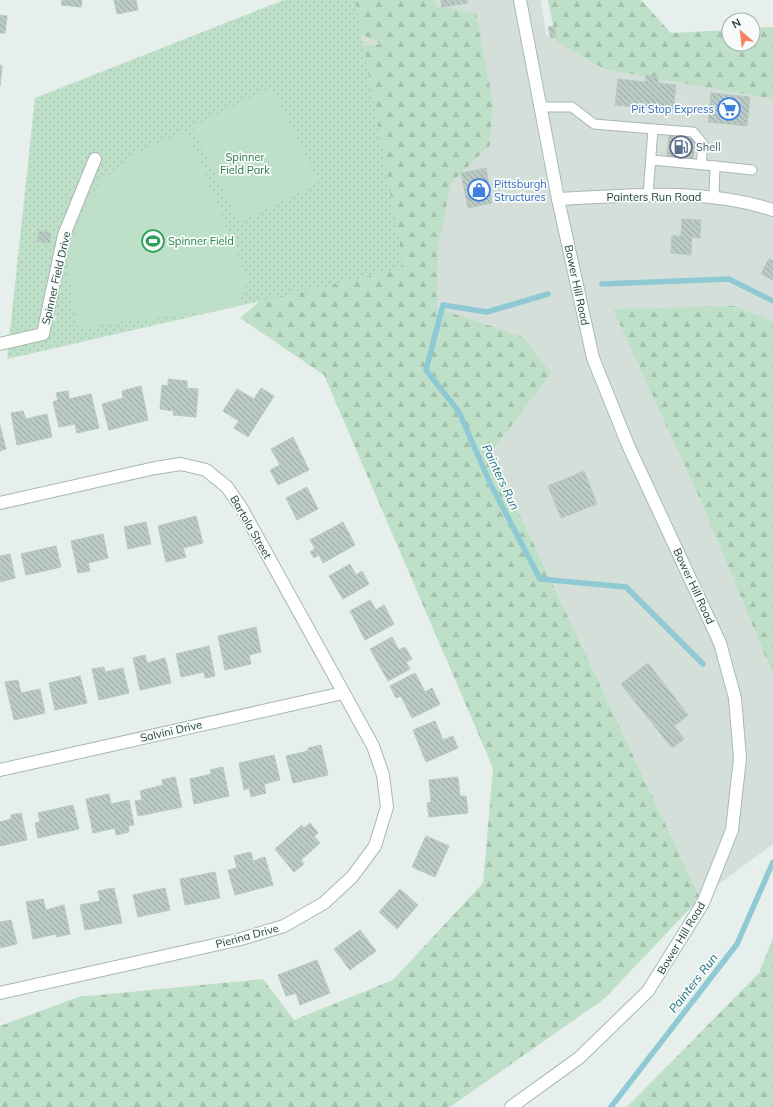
<svg xmlns="http://www.w3.org/2000/svg" width="773" height="1107" font-family="Mulish,sans-serif">
	<style>
		.built { fill: #d4dfda }
		.forest { fill: url(#forest-firs) }
		.park { fill: url(#park-dots) }
		.garden { fill: #bfe0c8 }
		.lines { fill: none; stroke-linecap: round; stroke-linejoin: round }
		.stream { stroke: #8ec9d4; stroke-width: 5.5 }
		.building { fill: url(#building-back-hatch); stroke: #b8c9c2 }
		.service-casing { stroke: #a8b8b2; stroke-width: 11 }
		.minor-casing { stroke: #a8b8b2; stroke-width: 14 }
		.tertiary-casing { stroke: #a8b8b2; stroke-width: 14 }
		.secondary-casing { stroke: #a4bbb3; stroke-width: 14 }
		.service { stroke: #fff; stroke-width: 9 }
		.minor { stroke: #fff; stroke-width: 12 }
		.tertiary { stroke: #fff; stroke-width: 12 }
		.secondary { stroke: #fff; stroke-width: 12 }
		.labels { text-anchor: middle; dominant-baseline: central; stroke-width: 3.5; stroke-linejoin: round; paint-order: stroke }
		.shop-label { font-size: 11px; fill: #366cbe; stroke: #f7fbf9; text-anchor: end }
		.service-label { font-size: 11px; fill: #4e5e75; stroke: #f7fbf9; text-anchor: start }
		.park-label { font-size: 11px; fill: #2d7a4b; stroke: #f7fbf9 }
		.street-label { font-size: 11px; fill: #24423a; stroke: #f7fbf9 }
		.leisure-label { font-size: 11px; fill: #27864d; stroke: #f7fbf9; text-anchor: start }
		.water-label { font-size: 12px; font-style: italic; fill: #1c6f80; stroke: #f7fbf9 }
	</style>
	<defs>
		<pattern id="forest-firs" width="22" height="20" patternUnits="userSpaceOnUse"><rect width="22" height="20" fill="#bfe0c8"/><path d="M5 1l3.5 6h-7zM16 11l3.5 6h-7z" fill="#a4c1ad"/></pattern>
		<pattern id="park-dots" width="8" height="8" patternUnits="userSpaceOnUse"><rect width="8" height="8" fill="#bfe0c8"/><path d="M2 2h.1M6 6h.1" fill="none" stroke="#a4c1ad" stroke-width="1.8" stroke-linecap="round"/></pattern>
		<pattern id="building-back-hatch" width="6" height="6" patternUnits="userSpaceOnUse"><rect width="6" height="6" fill="#bbcac4"/><path d="M-1 5l2 2M0 0l6 6M5-1l2 2" fill="none" stroke="#98a6a0"/></pattern>
	</defs>
	<rect width="100%" height="100%" fill="#e6efeb"/>
	<polygon class="built" points="355,0 541,0 546,35 773,90 773,321 735,306 700,499 773,675 773,844 700,898 404,268"/>
	<g class="forest">
		<polygon points="312,0 435,0 436,6 476,13 493,103 490,145 451,183 438,247 437,308 523,337 551,373 491,453 700,898 604,999 450,1107 0,1107 0,1026 78,997 263,979 294,1020 393,980 483,883 493,768 324,375 240,318 277,286 302,52 380,44 312,7"/>
		<polygon points="548,0 641,0 671,33 729,30 729,44 753,44 753,28 773,27 773,99 604,69 556,41"/>
		<polygon points="735,306 773,321 773,675 700,499 613,309"/>
		<polygon points="773,938 773,1107 627,1107 759,973"/>
	</g>
	<polygon class="park" points="284,0 355,0 404,268 7,359 35,98"/>
	<g class="garden">
		<polygon points="272,88 318,183 239,222 193,127"/>
		<polygon points="188,131 248,280 237,307 78,328 66,265 79,218 102,180 134,155"/>
	</g>
	<g class="lines">
		<g class="stream">
			<polyline points="602,284 729,279 773,301"/>
			<polyline points="548,294 487,312 443,305 426,370 459,412 490,483 540,579 626,587 703,664"/>
			<polyline points="611,1107 737,944 773,862"/>
		</g>
	</g>
	<g class="building">
		<polygon points="62,0 82,0 81,7 61,5"/>
		<polygon points="114,0 136,0 138,10 117,14"/>
		<polygon points="441,0 467,0 468,3 442,7"/>
		<polygon points="0,15 7,16 5,33 0,33"/>
		<polygon points="554,26 556,37 551,38 548,27"/>
		<polygon points="0,65 2,66 0,86"/>
		<polygon points="646,75 658,77 658,83 676,85 673,111 615,105 618,79 645,82"/>
		<polygon points="711,93 750,97 747,126 708,122"/>
		<polygon points="669,135 696,139 693,159 667,156"/>
		<polygon points="486,168 492,203 468,208 461,173"/>
		<polygon points="682,219 701,220 700,238 692,237 691,255 671,253 672,236 681,236"/>
		<polygon points="39,231 51,233 50,243 37,242"/>
		<polygon points="769,259 773,261 773,280 761,274"/>
		<polygon points="168,379 187,381 187,388 198,389 196,417 173,415 174,411 160,409 162,385 168,386"/>
		<polygon points="141,386 148,420 109,430 102,404 123,398 122,391"/>
		<polygon points="261,388 274,396 248,437 234,428 239,421 223,411 237,389 254,399"/>
		<polygon points="68,391 69,399 91,394 99,428 77,433 75,424 59,427 53,402 58,400 56,393"/>
		<polygon points="23,411 26,419 47,414 52,437 17,445 11,413"/>
		<polygon points="0,425 6,449 0,451"/>
		<polygon points="293,437 309,470 278,485 270,470 280,465 271,449"/>
		<polygon points="584,471 597,504 561,518 548,486"/>
		<polygon points="307,487 318,509 297,520 286,498"/>
		<polygon points="196,516 203,543 183,548 186,557 166,562 158,526"/>
		<polygon points="146,522 151,544 128,549 124,527"/>
		<polygon points="343,522 355,545 323,563 319,555 314,558 310,552 315,549 310,540"/>
		<polygon points="103,534 108,558 88,563 90,571 78,573 71,541"/>
		<polygon points="56,546 61,567 26,575 21,554"/>
		<polygon points="10,554 15,578 0,582 0,556"/>
		<polygon points="350,564 356,575 362,571 369,584 343,599 329,576"/>
		<polygon points="370,600 376,610 384,605 394,624 365,640 350,611"/>
		<polygon points="256,627 261,652 249,655 251,664 225,670 218,636"/>
		<polygon points="392,637 399,650 405,647 412,659 406,662 410,669 388,681 370,649"/>
		<polygon points="209,646 215,676 205,678 204,672 181,677 176,654"/>
		<polygon points="145,655 147,663 165,658 171,683 140,690 133,658"/>
		<polygon points="648,663 688,715 674,726 684,739 672,748 621,684"/>
		<polygon points="104,667 105,672 123,668 129,693 99,700 92,669"/>
		<polygon points="415,673 425,692 432,688 440,704 412,718 401,696 396,698 390,686"/>
		<polygon points="80,676 87,703 55,710 49,683"/>
		<polygon points="18,680 21,693 40,689 45,713 14,720 5,682"/>
		<polygon points="435,721 443,740 453,736 458,748 426,762 413,730"/>
		<polygon points="321,745 328,775 293,783 286,756 308,751 308,748"/>
		<polygon points="274,755 280,780 264,784 266,793 251,797 249,788 244,790 239,763"/>
		<polygon points="223,767 229,796 194,804 190,779 211,774 210,770"/>
		<polygon points="175,777 182,807 138,816 135,801 142,800 140,791 163,785 162,780"/>
		<polygon points="458,777 460,796 466,796 468,813 429,817 427,803 431,802 429,780"/>
		<polygon points="109,794 111,804 129,800 134,825 128,826 129,832 116,835 115,828 93,833 86,799"/>
		<polygon points="73,805 79,829 38,838 35,823 40,822 38,813"/>
		<polygon points="21,813 27,840 0,846 0,822 11,819 11,815"/>
		<polygon points="310,823 318,833 314,836 320,843 301,860 304,864 294,872 275,849 302,825 304,828"/>
		<polygon points="426,836 449,846 435,877 412,867"/>
		<polygon points="251,852 253,861 265,857 273,885 235,895 228,870 237,868 234,856"/>
		<polygon points="215,872 220,898 185,905 180,879"/>
		<polygon points="114,888 122,923 85,930 80,905 100,901 98,891"/>
		<polygon points="165,888 170,910 138,917 133,895"/>
		<polygon points="400,889 418,905 397,929 379,912"/>
		<polygon points="43,899 46,910 64,905 70,934 56,937 56,934 33,939 26,902"/>
		<polygon points="11,920 17,944 0,948 0,922"/>
		<polygon points="360,930 376,951 350,970 334,949"/>
		<polygon points="317,960 330,993 300,1005 296,993 286,996 278,975"/>
	</g>
	<g class="lines">
		<g class="service-casing">
			<g id="service">
				<polyline points="540,107 572,107 594,124 653,129 648,195"/>
				<polyline points="653,129 693,132 703,144 701,165"/>
				<polyline points="652,160 715,166 714,197"/>
				<polyline points="715,166 752,170"/>
			</g>
		</g>
		<g class="minor-casing">
			<g id="minor">
				<polyline points="0,344 43,334 64,235 95,159"/>
				<polyline points="0,503 155,468 181,464 206,470 227,487 242,509 373,746 383,775 387,807 375,846 352,877 324,903 284,926 241,939 0,993"/>
				<polyline points="0,770 343,693"/>
			</g>
		</g>
		<g class="tertiary-casing">
			<path id="tertiary" d="M 558,199 C 630,196 703,187 773,210"/>
		</g>
		<g class="secondary-casing">
			<polyline id="secondary" points="511,1107 579,1058 648,991 703,903 732,830 740,758 735,698 720,643 628,445 593,358 558,199 520,0"/>
		</g>
		<use href="#service" class="service"/>
		<use href="#minor" class="minor"/>
		<use href="#tertiary" class="tertiary"/>
		<use href="#secondary" class="secondary"/>
	</g>
	<defs>
		<g id="supermarket-ring" transform="scale(1.15)"><circle r="9.5" fill="#f7fbf9" stroke="#3f7fe0" stroke-width="1.5"/><path d="M-6-5.5h2.5l.6 2H6L4.5 2H-2.5L-4.4-4H-6ZM-1.5 3.2a1.3 1.3 0 1 0 .1 0ZM3 3.2a1.3 1.3 0 1 0 .1 0Z" fill="#3f7fe0"/></g>
		<g id="fuel-ring" transform="scale(1.15)"><circle r="9.5" fill="#f7fbf9" stroke="#5c6f8a" stroke-width="1.5"/><path d="M-5.5-6h7V0h2V4h1.3V-2.5L3-4.5l.8-.8L6-3V5H2.5V1h-1V6h-7ZM-4.2-4.7v3.2H.2V-4.7Z" fill="#5c6f8a"/></g>
		<g id="shop-ring" transform="scale(1.15)"><circle r="9.5" fill="#f7fbf9" stroke="#3f7fe0" stroke-width="1.5"/><path d="M-5-2.5h2.3a2.7 3.5 0 0 1 5.4 0H5L5.5 6h-11ZM-1.5-2.5h3a1.5 2.3 0 0 0-3 0Z" fill="#3f7fe0"/></g>
		<g id="stadium-ring" transform="scale(1.15)"><circle r="9.5" fill="#f7fbf9" stroke="#2e9e5b" stroke-width="1.5"/><path d="M0-5a6.5 5 0 1 0 0 10a6.5 5 0 1 0 0-10ZM-3.5-1.8h7v3.6h-7Z" fill="#2e9e5b"/></g>
	</defs>
	<g fill-rule="evenodd">
		<use href="#supermarket-ring" x="729" y="109"/>
		<use href="#fuel-ring" x="681" y="147"/>
		<use href="#shop-ring" x="479" y="190"/>
		<use href="#stadium-ring" x="153" y="241"/>
	</g>
	<g class="labels">
		<g class="shop-label">
			<text x="714" y="109">Pit Stop Express</text>
			<text x="494" y="184" text-anchor="start">Pittsburgh<tspan x="494" dy="13">Structures</tspan></text>
		</g>
		<g class="service-label">
			<text x="696" y="147">Shell</text>
		</g>
		<g class="park-label">
			<text x="245" y="157">Spinner<tspan x="245" dy="13">Field Park</tspan></text>
		</g>
		<g class="street-label">
			<text x="654" y="197">Painters Run Road</text>
			<text transform="translate(56 278) rotate(-77)">Spinner Field Drive</text>
			<text transform="translate(577 285) rotate(78)">Bower Hill Road</text>
			<text transform="translate(251 527) rotate(60)">Bartola Street</text>
			<text transform="translate(694 586) rotate(65)">Bower Hill Road</text>
			<text transform="translate(171 731) rotate(-13)">Salvini Drive</text>
			<text transform="translate(247 936) rotate(-15)">Pierina Drive</text>
			<text transform="translate(681 938) rotate(-59)">Bower Hill Road</text>
		</g>
		<g class="leisure-label">
			<text x="168" y="241">Spinner Field</text>
		</g>
		<g class="water-label">
			<text transform="translate(501 477) rotate(65)">Painters Run</text>
			<text transform="translate(693 983) rotate(-52)">Painters Run</text>
		</g>
	</g>
	<g transform="translate(741 32) rotate(332)"><circle r="19" fill="#f7fbf9" stroke="#a3b1ad"/>
	<path d="M0-3L7 15L0 10L-7 15Z" fill="#f4845f"/>
	<text y="-6" font-size="11" font-weight="bold" text-anchor="middle" fill="#24423a">N</text>
	</g>
</svg>
